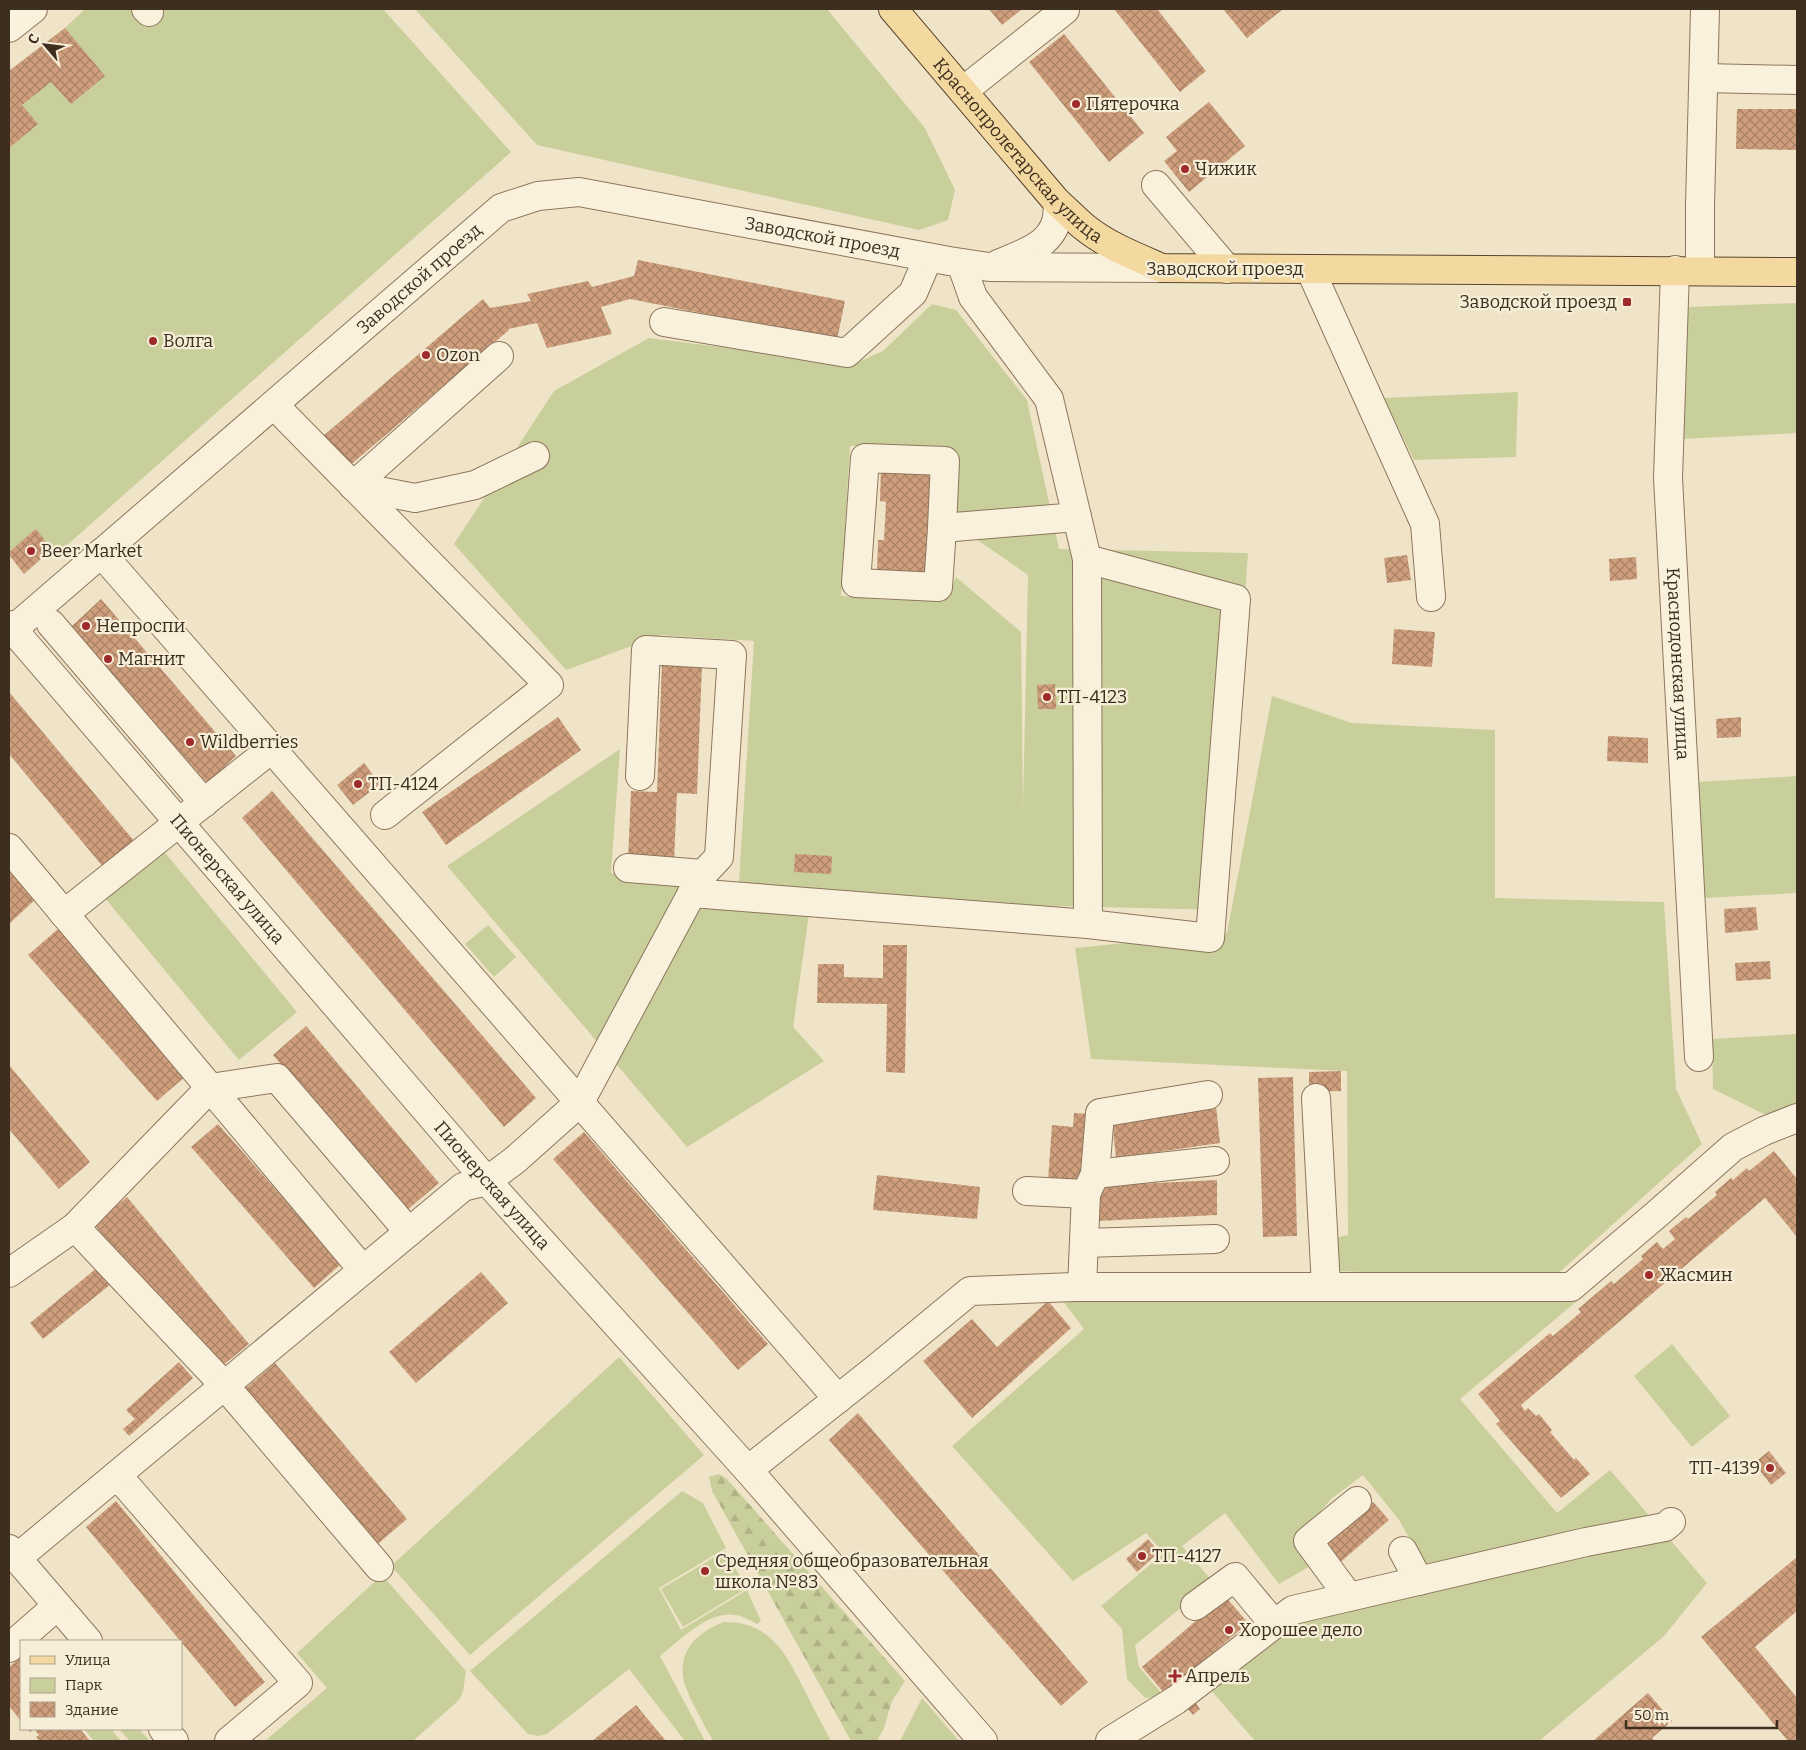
<svg xmlns="http://www.w3.org/2000/svg" width="1806" height="1750" font-family="Bitter,serif">
	<style>
		.green { fill: #c9cf9b; fill-rule: evenodd }
		.forest { fill: url(#forest-firs) }
		.building { fill: url(#building-cross-hatch) }
		.lines { fill: none; stroke-linecap: round; stroke-linejoin: round }
		.minor-casing { stroke: #8d765c; stroke-width: 30 }
		.major-casing { stroke: #5b4430; stroke-width: 30 }
		.minor { stroke: #faf1dc; stroke-width: 28 }
		.major { stroke: #f3d9a0; stroke-width: 28 }
		.poi-dot { fill: #9e2a2b; stroke: #f7eed8; stroke-width: 2 }
		.labels { text-anchor: middle; dominant-baseline: central; stroke-width: 4.5; stroke-linejoin: round; paint-order: stroke }
		.poi-label { font-size: 18px; fill: #3d2e20; stroke: #f7eed8; text-anchor: start }
		.street-label { font-size: 18px; fill: #3d2e20; stroke: #f7eed8 }
	</style>
	<defs>
		<pattern id="forest-firs" width="22" height="20" patternUnits="userSpaceOnUse" patternTransform="scale(1.25)"><rect width="22" height="20" fill="#c9cf9b"/><path d="M5 1l3.5 6h-7zM16 11l3.5 6h-7z" fill="#aeb285"/></pattern>
		<pattern id="building-cross-hatch" width="8" height="8" patternUnits="userSpaceOnUse" patternTransform="scale(1.25)"><rect width="8" height="8" fill="#cf9f7d"/><path d="M0 0l8 8M0 8l8-8" fill="none" stroke="#a98266"/></pattern>
	</defs>
	<rect width="100%" height="100%" fill="#f0e4c8"/>
	<g class="green">
		<polygon points="85,9 383,9 511,152 57,554 36,530 9,552 9,71 65,28"/>
		<polygon points="415,9 827,9 925,128 955,190 948,220 919,230 537,145"/>
		<polygon points="1797,303 1797,433 1681,439 1688,307"/>
		<path d="M 932,304 L 956,310 L 1027,400 L 1059,549 L 1248,553 L 1224,910 L 811,900 L 793,1027 L 824,1061 L 687,1147 L 447,866 L 620,749 L 611,873 L 739,882 L 754,641 L 662,635 L 566,670 L 454,544 L 554,391 L 649,338 L 854,364 L 883,351 ZM 850,446 L 951,447 L 953,523 L 1028,575 L 1023,808 L 1021,632 L 956,577 L 946,599 L 888,600 L 841,596 Z"/>
		<polygon points="1518,392 1516,457 1414,460 1384,398"/>
		<polygon points="1272,696 1352,723 1495,730 1495,898 1664,902 1676,1089 1702,1144 1552,1279 1336,1271 1334,1238 1348,1235 1347,1071 1091,1059 1075,948 1227,933"/>
		<polygon points="1797,776 1797,893 1704,898 1698,782"/>
		<polygon points="162,849 297,1012 239,1060 104,897"/>
		<polygon points="488,925 516,957 494,977 465,944"/>
		<polygon points="1797,1034 1797,1109 1764,1114 1713,1089 1712,1039"/>
		<polygon points="1583,1296 1460,1399 1557,1513 1610,1470 1653,1520 1424,1564 1399,1520 1363,1475 1331,1499 1297,1540 1312,1565 1279,1584 1225,1513 1182,1546 1213,1582 1135,1645 1139,1667 1164,1696 1145,1698 1127,1679 1122,1629 1101,1606 1164,1553 1146,1533 1073,1581 952,1446 1084,1329 1060,1297"/>
		<polygon points="1672,1344 1730,1416 1692,1447 1634,1376"/>
		<polygon points="619,1357 704,1455 470,1655 391,1566"/>
		<path d="M 682,1491 L 703,1503 L 726,1548 L 659,1588 L 681,1630 L 747,1590 L 761,1621 L 757,1624 C 750,1620 743,1616 735,1615 C 709,1610 679,1641 660,1656 L 705,1741 L 685,1741 L 629,1669 L 547,1734 L 538,1736 L 528,1734 L 470,1671 Z"/>
		<polygon points="1667,1536 1707,1583 1664,1636 1539,1741 1255,1741 1209,1688 1305,1613"/>
		<polygon points="725,1551 747,1588 683,1627 661,1589"/>
		<polygon points="382,1575 466,1671 463,1692 459,1700 413,1741 265,1741 327,1688 297,1653"/>
		<path d="M 724,1622 C 769,1621 786,1653 804,1689 C 813,1707 822,1724 831,1741 L 713,1741 C 705,1726 685,1692 683,1677 C 679,1648 700,1631 724,1622 Z"/>
		<polygon points="922,1698 959,1741 900,1741"/>
		<polygon points="84,1729 111,1729 121,1741 94,1741"/>
		<polygon points="119,1729 139,1729 150,1741 130,1741"/>
	</g>
	<polygon class="forest" points="719,1474 726,1478 905,1681 892,1701 884,1728 877,1741 851,1741 712,1491 709,1477"/>
	<g class="building">
		<polygon points="989,9 1022,9 1002,25"/>
		<polygon points="1114,9 1157,9 1206,71 1180,92"/>
		<polygon points="1223,9 1283,9 1247,38"/>
		<polygon points="65,28 105,76 71,104 51,82 22,105 38,124 9,148 9,71"/>
		<polygon points="1064,34 1144,133 1109,162 1029,62"/>
		<polygon points="1209,102 1245,146 1189,192 1164,161 1177,151 1166,137"/>
		<polygon points="1737,109 1797,109 1797,150 1736,149"/>
		<polygon points="638,260 845,301 837,340 630,299 601,307 612,334 547,348 537,323 508,329 509,330 348,467 322,437 483,299 490,308 531,301 527,294 588,281 592,287 634,276"/>
		<polygon points="881,468 932,470 927,575 877,573 878,540 884,540 886,502 880,501"/>
		<polygon points="36,529 52,549 24,574 9,555 9,552"/>
		<polygon points="1407,555 1411,580 1387,583 1384,558"/>
		<polygon points="1636,557 1637,579 1610,581 1609,559"/>
		<polygon points="101,599 236,756 207,783 71,627"/>
		<polygon points="1394,629 1435,632 1432,667 1392,664"/>
		<polygon points="662,663 702,665 697,794 677,793 674,862 628,860 631,791 657,792"/>
		<polygon points="1055,684 1056,709 1038,709 1037,685"/>
		<polygon points="9,692 135,842 104,868 9,754"/>
		<polygon points="558,717 581,750 446,845 422,812"/>
		<polygon points="1741,717 1741,737 1717,738 1716,719"/>
		<polygon points="1608,736 1648,738 1648,763 1607,761"/>
		<polygon points="364,763 380,784 353,805 337,785"/>
		<polygon points="272,791 536,1098 504,1127 242,818"/>
		<polygon points="795,854 832,856 831,874 794,872"/>
		<polygon points="9,865 38,897 9,924"/>
		<polygon points="1756,907 1758,930 1725,933 1724,909"/>
		<polygon points="58,929 186,1076 157,1101 28,955"/>
		<polygon points="883,945 907,945 905,1073 886,1072 887,1004 817,1003 818,964 844,964 844,977 883,978"/>
		<polygon points="1770,961 1771,979 1736,981 1735,963"/>
		<polygon points="306,1026 439,1183 406,1211 273,1055"/>
		<polygon points="9,1065 90,1162 59,1189 9,1129"/>
		<polygon points="1341,1071 1341,1091 1309,1092 1309,1072"/>
		<polygon points="1293,1077 1297,1236 1263,1237 1258,1078"/>
		<polygon points="1216,1106 1220,1143 1116,1158 1112,1120"/>
		<polygon points="1074,1113 1092,1114 1087,1181 1048,1180 1052,1125 1073,1127"/>
		<polygon points="218,1124 341,1264 314,1288 191,1147"/>
		<polygon points="584,1132 768,1344 738,1370 553,1159"/>
		<polygon points="1774,1151 1797,1179 1797,1237 1765,1198 1521,1405 1525,1411 1528,1408 1536,1416 1539,1414 1552,1430 1550,1432 1574,1460 1576,1458 1590,1474 1561,1498 1496,1424 1500,1421 1478,1394 1550,1333 1553,1336 1581,1312 1578,1309 1611,1281 1614,1284 1643,1259 1641,1256 1657,1242 1663,1249 1675,1239 1669,1231 1686,1217 1688,1219 1717,1195 1715,1192 1731,1178 1733,1180 1747,1168 1749,1171"/>
		<polygon points="877,1175 980,1187 977,1219 873,1210"/>
		<polygon points="1217,1180 1217,1215 1099,1221 1097,1186"/>
		<polygon points="127,1197 249,1344 216,1371 94,1224"/>
		<polygon points="98,1267 111,1284 43,1339 30,1323"/>
		<polygon points="481,1272 508,1303 416,1383 389,1352"/>
		<polygon points="1048,1301 1071,1328 972,1418 923,1361 972,1319 997,1347"/>
		<polygon points="179,1362 193,1378 129,1436 123,1429 135,1419 126,1410"/>
		<polygon points="275,1363 407,1519 373,1548 241,1392"/>
		<polygon points="858,1413 1088,1682 1061,1706 829,1440"/>
		<polygon points="1769,1451 1786,1473 1771,1485 1754,1463"/>
		<polygon points="116,1501 265,1682 235,1707 86,1527"/>
		<polygon points="1373,1502 1389,1520 1336,1566 1320,1548"/>
		<polygon points="1148,1539 1159,1552 1137,1572 1126,1559"/>
		<polygon points="1797,1557 1797,1611 1755,1647 1797,1698 1797,1741 1788,1741 1701,1637"/>
		<polygon points="1225,1596 1248,1623 1165,1694 1142,1667"/>
		<polygon points="21,1657 21,1721 9,1706 9,1667"/>
		<polygon points="1648,1693 1672,1721 1652,1738 1655,1741 1593,1741"/>
		<polygon points="1196,1703 1200,1709 1193,1715 1188,1709"/>
		<polygon points="636,1705 666,1741 592,1741"/>
		<polygon points="28,1729 80,1729 90,1741 40,1741 36,1737 39,1735 34,1729 30,1732"/>
	</g>
	<g class="lines">
		<g class="minor-casing">
			<g id="minor">
				<polyline points="146,9 149,12"/>
				<polyline points="9,28 33,9"/>
				<polyline points="1704,78 1797,80"/>
				<polyline points="963,91 1065,10"/>
				<polyline points="1156,185 1227,269"/>
				<polyline points="961,263 973,297 1049,399 1087,559 1088,924"/>
				<path d="M 998,264 C 1028,252 1063,241 1057,202"/>
				<polyline points="1310,269 1425,524 1431,597"/>
				<path id="s1" d="M 1675,270 L 1668,478 L 1699,1057"/>
				<polyline points="1700,271 1700,206 1705,9"/>
				<polyline points="664,322 847,353 913,293 928,258"/>
				<polyline points="499,356 353,486 415,498 475,485 535,456"/>
				<polyline points="274,405 549,685 385,815"/>
				<polyline points="942,528 945,461 865,458 856,583 938,587 942,528 1077,517"/>
				<path d="M 101,553 C 345,837 593,1117 838,1399"/>
				<polyline points="51,624 204,803"/>
				<path id="s2" d="M 9,625 L 487,1181 L 748,1470 L 983,1741"/>
				<path id="s3" d="M 9,633 L 501,208 L 538,196 L 579,192 L 949,261 L 989,267 L 1162,268"/>
				<polyline points="9,848 363,1270"/>
				<polyline points="628,868 703,874"/>
				<polyline points="692,893 1088,924 1210,938 1236,599 1087,559"/>
				<polyline points="64,914 270,750"/>
				<polyline points="1316,1098 1326,1287"/>
				<polyline points="1095,1174 1215,1161"/>
				<polyline points="1027,1191 1086,1194"/>
				<polyline points="75,1227 225,1386 379,1567"/>
				<polyline points="1084,1243 1215,1239"/>
				<polyline points="9,1273 75,1227 210,1088 277,1078 409,1232"/>
				<polyline points="1082,1287 1086,1194 1095,1174 1100,1113 1208,1095"/>
				<polyline points="748,1470 878,1367 970,1291 1074,1287 1571,1287 1657,1214 1733,1147 1764,1131 1797,1118"/>
				<polyline points="117,1475 298,1683 229,1741"/>
				<polyline points="9,1549 88,1641"/>
				<polyline points="1403,1551 1419,1581"/>
				<polyline points="17,1558 463,1187 487,1181 515,1160 580,1102 692,893 703,874 719,857 732,655 646,650 640,776"/>
				<polyline points="1349,1597 1308,1541 1357,1501"/>
				<polyline points="1195,1606 1235,1577 1274,1624"/>
				<polyline points="9,1648 57,1606"/>
				<polyline points="163,1729 174,1741"/>
				<polyline points="1110,1741 1176,1700 1293,1610 1586,1542 1665,1527 1671,1522"/>
			</g>
		</g>
		<g class="major-casing">
			<g id="major">
				<path id="s4" d="M 893,9 L 1057,202 C 1066,210 1074,218 1083,226 C 1106,245 1134,256 1162,268 L 1797,272"/>
			</g>
		</g>
		<use href="#minor" class="minor"/>
		<use href="#major" class="major"/>
	</g>
	<g class="poi-dot">
		<circle cx="1076" cy="104" r="5"/>
		<circle cx="1185" cy="169" r="5"/>
		<rect x="1622" y="297" width="10" height="10" rx="2.5"/>
		<circle cx="153" cy="341" r="5"/>
		<circle cx="426" cy="355" r="5"/>
		<circle cx="31" cy="551" r="5"/>
		<circle cx="86" cy="626" r="5"/>
		<circle cx="108" cy="659" r="5"/>
		<circle cx="1047" cy="697" r="5"/>
		<circle cx="190" cy="742" r="5"/>
		<circle cx="358" cy="784" r="5"/>
		<circle cx="1649" cy="1275" r="5"/>
		<circle cx="1770" cy="1468" r="5"/>
		<circle cx="1142" cy="1556" r="5"/>
		<circle cx="705" cy="1571" r="5"/>
		<circle cx="1229" cy="1630" r="5"/>
		<path d="M1172.5 1668.5h5v5h5v5h-5v5h-5v-5h-5v-5h5z"/>
	</g>
	<g class="labels">
		<g class="poi-label">
			<text x="1086" y="104">Пятерочка</text>
			<text x="1195" y="169">Чижик</text>
			<text x="1617" y="302" text-anchor="end">Заводской проезд</text>
			<text x="163" y="341">Волга</text>
			<text x="436" y="355">Ozon</text>
			<text x="41" y="551">Beer Market</text>
			<text x="96" y="626">Непроспи</text>
			<text x="118" y="659">Магнит</text>
			<text x="1057" y="697">ТП-4123</text>
			<text x="200" y="742">Wildberries</text>
			<text x="368" y="784">ТП-4124</text>
			<text x="1659" y="1275">Жасмин</text>
			<text x="1760" y="1468" text-anchor="end">ТП-4139</text>
			<text x="1152" y="1556">ТП-4127</text>
			<text x="715" y="1561">Средняя общеобразовательная<tspan x="715" dy="21">школа №83</tspan></text>
			<text x="1239" y="1630">Хорошее дело</text>
			<text x="1185" y="1676">Апрель</text>
		</g>
		<g class="street-label">
			<text stroke="none"><textPath href="#s4" startOffset="189">Краснопролетарская улица</textPath></text>
			<text stroke="none"><textPath href="#s3" startOffset="978">Заводской проезд</textPath></text>
			<text x="1225" y="269">Заводской проезд</text>
			<text stroke="none"><textPath href="#s3" startOffset="542">Заводской проезд</textPath></text>
			<text stroke="none"><textPath href="#s1" startOffset="394">Краснодонская улица</textPath></text>
			<text stroke="none"><textPath href="#s2" startOffset="335">Пионерская улица</textPath></text>
			<text stroke="none"><textPath href="#s2" startOffset="740">Пионерская улица</textPath></text>
		</g>
	</g>
	<rect width="1806" height="1750" fill="none" stroke="#3d2e20" stroke-width="20"/>
	<rect x="20" y="1640" width="162" height="90" fill="#f7eed8" stroke="#ada18e"/>
	<rect x="30" y="1656" width="25" height="8" fill="#f3d9a0" stroke="#ada18e"/>
	<text x="65" y="1665" font-size="15" fill="#3d2e20">Улица</text>
	<rect x="30" y="1678" width="25" height="15" fill="#c9cf9b" stroke="#ada18e"/>
	<text x="65" y="1690" font-size="15" fill="#3d2e20">Парк</text>
	<rect x="30" y="1702" width="25" height="15" fill="url(#building-cross-hatch)" stroke="#ada18e"/>
	<text x="65" y="1715" font-size="15" fill="#3d2e20">Здание</text>
	<g transform="translate(45 45) rotate(298)" stroke="#f7eed8" stroke-width="4" paint-order="stroke">
	<path d="M0-4L9 19L0 12L-9 19Z" fill="#3d2e20"/>
	<text y="-8" font-size="14" font-weight="bold" text-anchor="middle" fill="#3d2e20">С</text>
	</g>
	<path d="M1626 1720v8h151v-8" fill="none" stroke="#3d2e20" stroke-width="2.5"/>
	<text x="1634" y="1720" font-size="15" fill="#3d2e20" stroke="#f7eed8" stroke-width="4" paint-order="stroke">50 m</text>
</svg>
